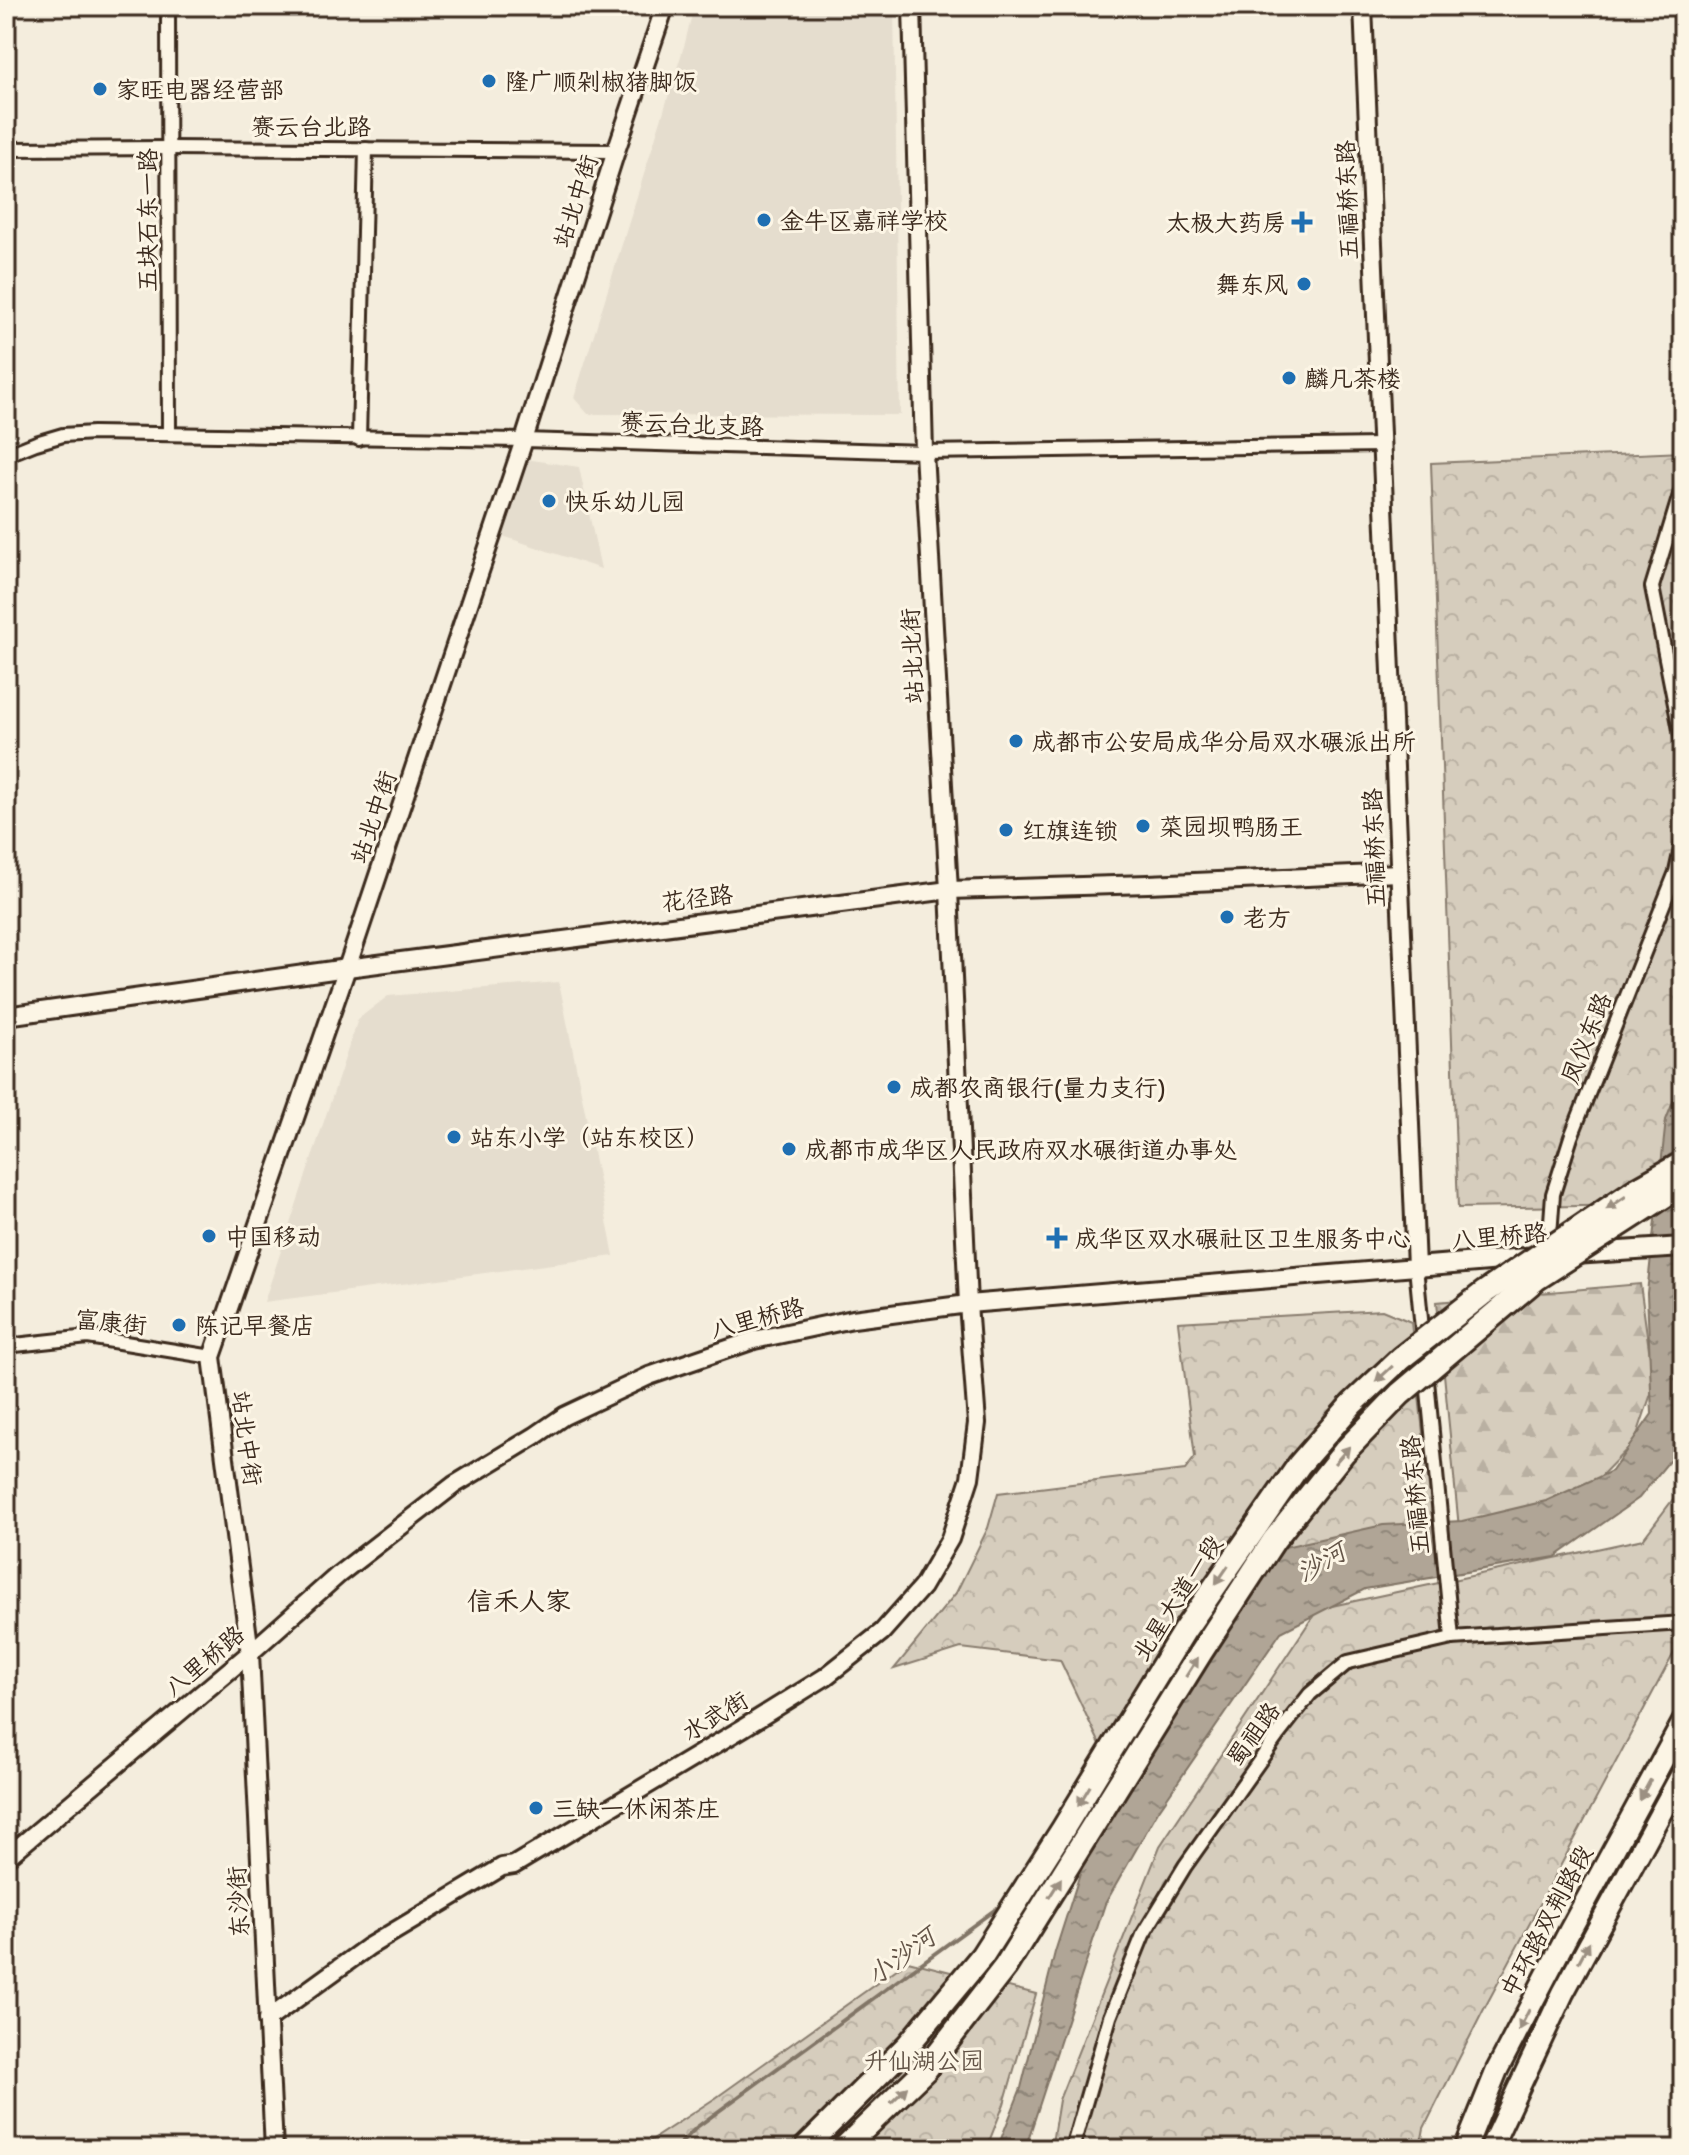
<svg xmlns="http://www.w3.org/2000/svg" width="1689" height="2155" font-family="Itim,'LXGW WenKai TC',sans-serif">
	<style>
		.built { fill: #e5ddce }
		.forest { fill: url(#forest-firs); stroke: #887c6e; stroke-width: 2 }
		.park { fill: url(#park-crowns); stroke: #887c6e; stroke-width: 2 }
		.water { fill: url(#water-ripples); stroke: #817466; stroke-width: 2 }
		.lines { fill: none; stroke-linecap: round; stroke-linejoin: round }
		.stream { stroke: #817466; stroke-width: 4 }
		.minor-casing { stroke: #3b2a1e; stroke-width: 18 }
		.tertiary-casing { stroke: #3b2a1e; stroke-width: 22 }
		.secondary-casing { stroke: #3b2a1e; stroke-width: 24 }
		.primary-casing { stroke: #3b2a1e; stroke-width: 26 }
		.minor { stroke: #fcf5e5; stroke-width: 12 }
		.tertiary { stroke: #fcf5e5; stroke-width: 16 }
		.secondary { stroke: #fcf5e5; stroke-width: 18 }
		.primary { stroke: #fcf5e5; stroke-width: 20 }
		.trunk-bridge-casing { stroke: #3b2a1e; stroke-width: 28; stroke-linecap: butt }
		.trunk-bridge { stroke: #fcf5e5; stroke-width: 22 }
		.oneway { fill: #9c9082 }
		.poi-dot { fill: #1f6fb2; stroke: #fcf5e5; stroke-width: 3 }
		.labels { text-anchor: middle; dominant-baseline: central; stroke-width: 6; stroke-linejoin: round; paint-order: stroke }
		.poi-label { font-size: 24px; fill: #3b2a1e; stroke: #fcf5e5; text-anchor: start }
		.street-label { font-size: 24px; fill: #3b2a1e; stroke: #fcf5e5 }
		.park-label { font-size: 24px; fill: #625346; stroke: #fcf5e5 }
		.water-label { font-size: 26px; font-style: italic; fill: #645548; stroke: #fcf5e5 }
		.neighbourhood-label { font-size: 26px; fill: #3b2a1e; stroke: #fcf5e5 }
	</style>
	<defs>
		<pattern id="forest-firs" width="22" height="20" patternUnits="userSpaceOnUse" patternTransform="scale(2)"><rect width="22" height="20" fill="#d6cdbd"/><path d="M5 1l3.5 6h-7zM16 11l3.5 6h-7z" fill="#b9b0a2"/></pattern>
		<pattern id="park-crowns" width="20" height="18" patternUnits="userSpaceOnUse" patternTransform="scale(2)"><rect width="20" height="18" fill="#d6cdbd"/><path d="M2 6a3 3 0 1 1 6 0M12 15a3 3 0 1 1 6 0" fill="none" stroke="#b9b0a2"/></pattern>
		<pattern id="water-ripples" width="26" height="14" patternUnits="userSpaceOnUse" patternTransform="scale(2)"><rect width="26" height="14" fill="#b0a596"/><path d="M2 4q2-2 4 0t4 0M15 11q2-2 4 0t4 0" fill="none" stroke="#90877a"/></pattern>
	</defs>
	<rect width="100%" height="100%" fill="#f4eddd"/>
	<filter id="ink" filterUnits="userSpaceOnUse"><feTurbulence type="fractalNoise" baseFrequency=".0125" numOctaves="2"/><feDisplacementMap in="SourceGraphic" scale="16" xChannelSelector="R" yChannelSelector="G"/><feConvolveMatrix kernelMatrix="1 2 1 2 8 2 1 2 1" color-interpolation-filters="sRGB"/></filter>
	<g filter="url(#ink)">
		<g class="built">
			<polygon points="694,6 894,6 900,415 588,414 574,398 685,43"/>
			<polygon points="525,459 579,467 601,569 500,535"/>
			<polygon points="559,982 614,1256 264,1302 358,1019 388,996"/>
		</g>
		<polygon class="forest" points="1640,1284 1654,1385 1635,1441 1599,1478 1548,1513 1459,1528 1437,1302"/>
		<g class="park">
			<polygon points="1412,6 1611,6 1413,17"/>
			<polygon points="1683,452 1683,1089 1648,1205 1458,1208 1431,463"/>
			<polygon points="1382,1310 1411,1322 1433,1525 1312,1561 1127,1801 1060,1660 961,1648 894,1669 956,1593 988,1528 998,1493 1185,1470 1195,1457 1178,1322"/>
			<polygon points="1683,1486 1683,1636 1483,2011 1424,2128 1420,2149 1051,2149 1059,2100 1160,1846 1318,1609 1643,1539"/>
			<polygon points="908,1961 1036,1994 1004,2104 986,2149 643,2149 647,2143 717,2097"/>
		</g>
		<polygon class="water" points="1683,1076 1683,1444 1639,1498 1555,1557 1365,1589 1281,1632 1158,1811 1105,1904 1025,2149 997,2149 1021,2088 1055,1952 1110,1780 1258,1553 1383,1525 1462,1521 1546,1501 1612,1471 1652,1414 1647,1293 1666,1120"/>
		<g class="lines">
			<polyline class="stream" points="675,2149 697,2127 1004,1903"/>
			<g class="minor-casing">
				<g id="minor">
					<polyline points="168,6 169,434"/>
					<polyline points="6,149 170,148 616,151"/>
					<polyline points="359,439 366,149"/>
					<polyline points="6,455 36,443 63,435 93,433 524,440 924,452 1381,445"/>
					<polyline points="1683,485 1652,587 1683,745"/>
					<polyline points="1549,1249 1553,1194 1571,1137 1676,872 1683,840"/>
					<polyline points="1416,1267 1452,1638"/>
					<polyline points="6,1346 88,1337 212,1357"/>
					<polyline points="1072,2149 1110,2017 1143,1935 1185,1866 1278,1735 1310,1694 1348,1662 1452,1638 1683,1623"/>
				</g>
			</g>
			<g class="tertiary-casing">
				<g id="tertiary">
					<polyline points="6,1016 347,968 949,890 1148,884 1399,873"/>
					<polyline points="6,1858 250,1653 338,1575 454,1485 535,1436 564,1416 649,1376 754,1340 853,1319 968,1304 1416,1267 1363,6"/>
					<polyline points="267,2020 368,1947 502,1867 514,1865 743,1728 825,1677 882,1632 922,1587 950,1539 970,1478 977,1423 968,1304 949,890 924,452 912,6"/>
					<polyline points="274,2149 250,1653 212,1357 347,968 524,440 616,151 665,6"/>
				</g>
			</g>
			<g class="secondary-casing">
				<g id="secondary">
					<polyline points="1574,1254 1683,1247"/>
					<polyline points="1416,1267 1537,1257"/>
				</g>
			</g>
			<g class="primary-casing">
				<g id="primary">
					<polyline points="1465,2149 1497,2070 1569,1932 1683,1722"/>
					<polyline points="1490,2149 1563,1993 1683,1772"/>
				</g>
			</g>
			<use href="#minor" class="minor"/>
			<use href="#tertiary" class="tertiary"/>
			<use href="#secondary" class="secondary"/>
			<use href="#primary" class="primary"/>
			<g class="trunk-bridge-casing">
				<g id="trunk-bridge">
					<polyline points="804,2149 908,2045 982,1956 1063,1829 1184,1631 1299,1465 1352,1404 1401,1358 1485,1292 1637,1189 1683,1163"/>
					<polyline points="843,2149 926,2069 1005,1967 1201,1652 1274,1540 1344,1452 1400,1394 1536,1279 1683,1184"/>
				</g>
			</g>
			<use href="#trunk-bridge" class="trunk-bridge"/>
		</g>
		<defs><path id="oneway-solid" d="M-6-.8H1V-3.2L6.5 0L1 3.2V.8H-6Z" transform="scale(2)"/></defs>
		<g class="oneway">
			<use href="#oneway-solid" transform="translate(1616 1203) rotate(146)"/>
			<use href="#oneway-solid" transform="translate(1384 1374) rotate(137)"/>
			<use href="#oneway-solid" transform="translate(1342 1455) rotate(-49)"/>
			<use href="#oneway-solid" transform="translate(1222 1575) rotate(124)"/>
			<use href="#oneway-solid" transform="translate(1192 1667) rotate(-58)"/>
			<use href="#oneway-solid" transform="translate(1645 1790) rotate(118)"/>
			<use href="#oneway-solid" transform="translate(1084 1796) rotate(121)"/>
			<use href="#oneway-solid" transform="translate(1055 1888) rotate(-58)"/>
			<use href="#oneway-solid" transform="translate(1584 1952) rotate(-62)"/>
			<use href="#oneway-solid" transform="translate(1524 2020) rotate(117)"/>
			<use href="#oneway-solid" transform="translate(899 2095) rotate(-44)"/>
		</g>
	</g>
	<g class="poi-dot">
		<circle cx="489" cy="81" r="8"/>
		<circle cx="100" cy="89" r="8"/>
		<circle cx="764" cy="220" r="8"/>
		<path d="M1298 210h8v8h8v8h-8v8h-8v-8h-8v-8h8z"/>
		<circle cx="1304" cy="284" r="8"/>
		<circle cx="1289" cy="378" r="8"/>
		<circle cx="549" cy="501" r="8"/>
		<circle cx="1016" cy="741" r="8"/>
		<circle cx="1143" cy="826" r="8"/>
		<circle cx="1006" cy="830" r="8"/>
		<circle cx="1227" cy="917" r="8"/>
		<circle cx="894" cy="1087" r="8"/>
		<circle cx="454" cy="1137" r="8"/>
		<circle cx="789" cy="1149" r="8"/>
		<circle cx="209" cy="1236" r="8"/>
		<path d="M1053 1226h8v8h8v8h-8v8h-8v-8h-8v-8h8z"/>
		<circle cx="179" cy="1325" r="8"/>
		<circle cx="536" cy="1808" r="8"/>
	</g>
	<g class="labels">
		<g class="poi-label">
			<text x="505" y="81">隆广顺剁椒猪脚饭</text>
			<text x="116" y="89">家旺电器经营部</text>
			<text x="780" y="220">金牛区嘉祥学校</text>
			<text x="1286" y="222" text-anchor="end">太极大药房</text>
			<text x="1288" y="284" text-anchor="end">舞东风</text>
			<text x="1305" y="378">麟凡茶楼</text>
			<text x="565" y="501">快乐幼儿园</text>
			<text x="1032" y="741">成都市公安局成华分局双水碾派出所</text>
			<text x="1159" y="826">菜园坝鸭肠王</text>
			<text x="1022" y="830">红旗连锁</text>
			<text x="1243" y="917">老方</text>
			<text x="910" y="1087">成都农商银行(量力支行)</text>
			<text x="470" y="1137">站东小学（站东校区）</text>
			<text x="805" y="1149">成都市成华区人民政府双水碾街道办事处</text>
			<text x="225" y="1236">中国移动</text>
			<text x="1075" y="1238">成华区双水碾社区卫生服务中心</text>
			<text x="195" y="1325">陈记早餐店</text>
			<text x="552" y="1808">三缺一休闲茶庄</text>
		</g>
		<g class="street-label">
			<text x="311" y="126">赛云台北路</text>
			<text transform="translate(1347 200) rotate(-92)">五福桥东路</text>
			<text transform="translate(575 201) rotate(-72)">站北中街</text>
			<text transform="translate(147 220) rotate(-90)">五块石东一路</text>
			<text transform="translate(692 424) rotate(2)">赛云台北支路</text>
			<text transform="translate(912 656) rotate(-93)">站北北街</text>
			<text transform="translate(373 817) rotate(-71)">站北中街</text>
			<text transform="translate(1374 848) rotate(-92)">五福桥东路</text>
			<text transform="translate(697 898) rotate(-7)">花径路</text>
			<text transform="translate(1586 1038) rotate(-68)">凤仪东路</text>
			<text transform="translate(1499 1236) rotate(-5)">八里桥路</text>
			<text transform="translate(757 1318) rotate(-15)">八里桥路</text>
			<text transform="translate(111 1322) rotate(5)">富康街</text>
			<text transform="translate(247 1438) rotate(82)">站北中街</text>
			<text transform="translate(1415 1495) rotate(-95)">五福桥东路</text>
			<text transform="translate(1177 1598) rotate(-57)">北星大道一段</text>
			<text transform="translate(204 1661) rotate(-40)">八里桥路</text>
			<text transform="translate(715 1716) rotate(-31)">水武街</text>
			<text transform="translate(1253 1734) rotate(-54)">蜀祖路</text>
			<text transform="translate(238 1902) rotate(-93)">东沙街</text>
			<text transform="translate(1546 1921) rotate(-62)">中环路双荆路段</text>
		</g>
		<g class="park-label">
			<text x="924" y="2060">升仙湖公园</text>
		</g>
		<g class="water-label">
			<text transform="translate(1321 1562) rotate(-30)">沙河</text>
			<text transform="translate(901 1956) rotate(-36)">小沙河</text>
		</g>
		<g class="neighbourhood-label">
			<text x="519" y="1601">信禾人家</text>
		</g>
	</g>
	<rect width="1689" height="2155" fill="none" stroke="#fcf5e5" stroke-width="32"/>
	<rect x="16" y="16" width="1657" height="2123" fill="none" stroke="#3b2a1e" stroke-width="3" filter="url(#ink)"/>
</svg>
